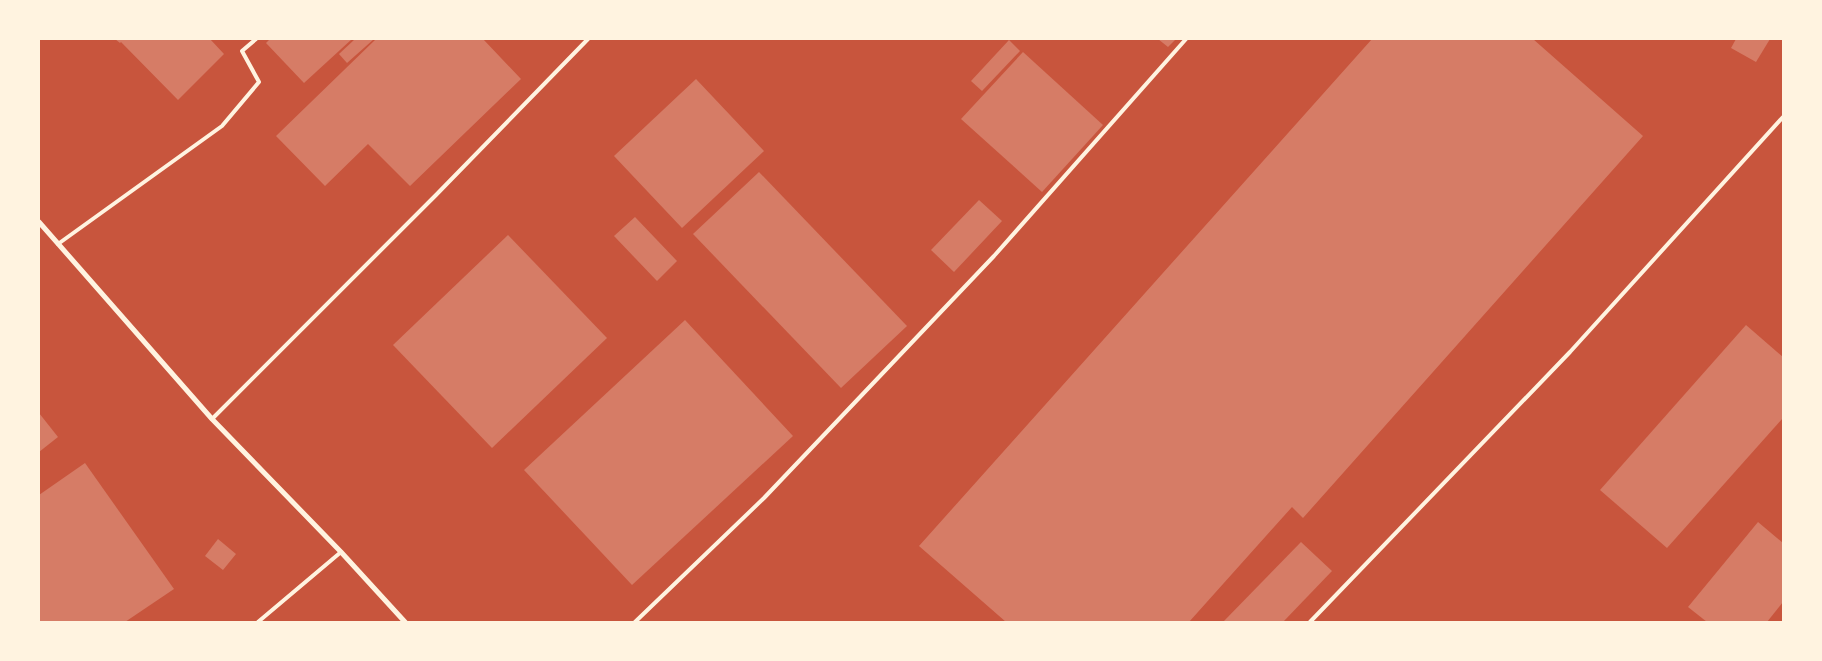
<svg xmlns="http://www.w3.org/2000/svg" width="1822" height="661" font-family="'Public Sans',sans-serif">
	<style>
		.building { fill: #d67c66 }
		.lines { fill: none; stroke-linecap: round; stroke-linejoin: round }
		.service { stroke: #fff3e0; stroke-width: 4 }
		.minor { stroke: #fff3e0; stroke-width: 5 }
	</style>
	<rect width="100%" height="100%" fill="#c8553d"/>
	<g class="building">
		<polygon points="115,39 210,39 224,54 178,100 121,42 120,43"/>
		<polygon points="270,39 352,39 304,83 266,43"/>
		<polygon points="355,39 374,39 347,63 339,54"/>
		<polygon points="376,39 483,39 521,79 410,186 368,144 325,186 276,136"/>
		<polygon points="1158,39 1176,39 1168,47"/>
		<polygon points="1372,39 1533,39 1643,136 1303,518 1292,507 1189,622 1006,622 919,546"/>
		<polygon points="1736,39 1770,39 1756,62 1731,48"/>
		<polygon points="1009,40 1020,51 982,91 971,81"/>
		<polygon points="1023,52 1103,125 1042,192 961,119"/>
		<polygon points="696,79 764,151 682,228 614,156"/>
		<polygon points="759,172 907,326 841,388 693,234"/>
		<polygon points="979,200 1002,221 954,272 931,250"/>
		<polygon points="635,217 677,261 657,281 614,236"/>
		<polygon points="508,235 607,338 492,448 393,345"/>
		<polygon points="685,320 793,436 632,585 524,470"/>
		<polygon points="1746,325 1783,357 1783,418 1667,548 1600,490"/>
		<polygon points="39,413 58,437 39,452"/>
		<polygon points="85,463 174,589 125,622 39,622 39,495"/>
		<polygon points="1758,522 1783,543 1783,602 1767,622 1707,622 1688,607"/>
		<polygon points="218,539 236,554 223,570 205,556"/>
		<polygon points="1301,542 1332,571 1283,622 1223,622"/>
	</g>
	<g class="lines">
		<g class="service">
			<polyline points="58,244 222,126 259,82 242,51 256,39"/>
			<polyline points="212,419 436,195 588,39"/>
			<polyline points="258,622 341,552"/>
			<polyline points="635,622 764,498 994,256 1186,39"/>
			<polyline points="1310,622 1570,352 1783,117"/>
		</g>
		<polyline class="minor" points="39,222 212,419 341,552 405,622"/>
	</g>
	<rect width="1822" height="661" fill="none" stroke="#fff3e0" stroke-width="80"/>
</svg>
